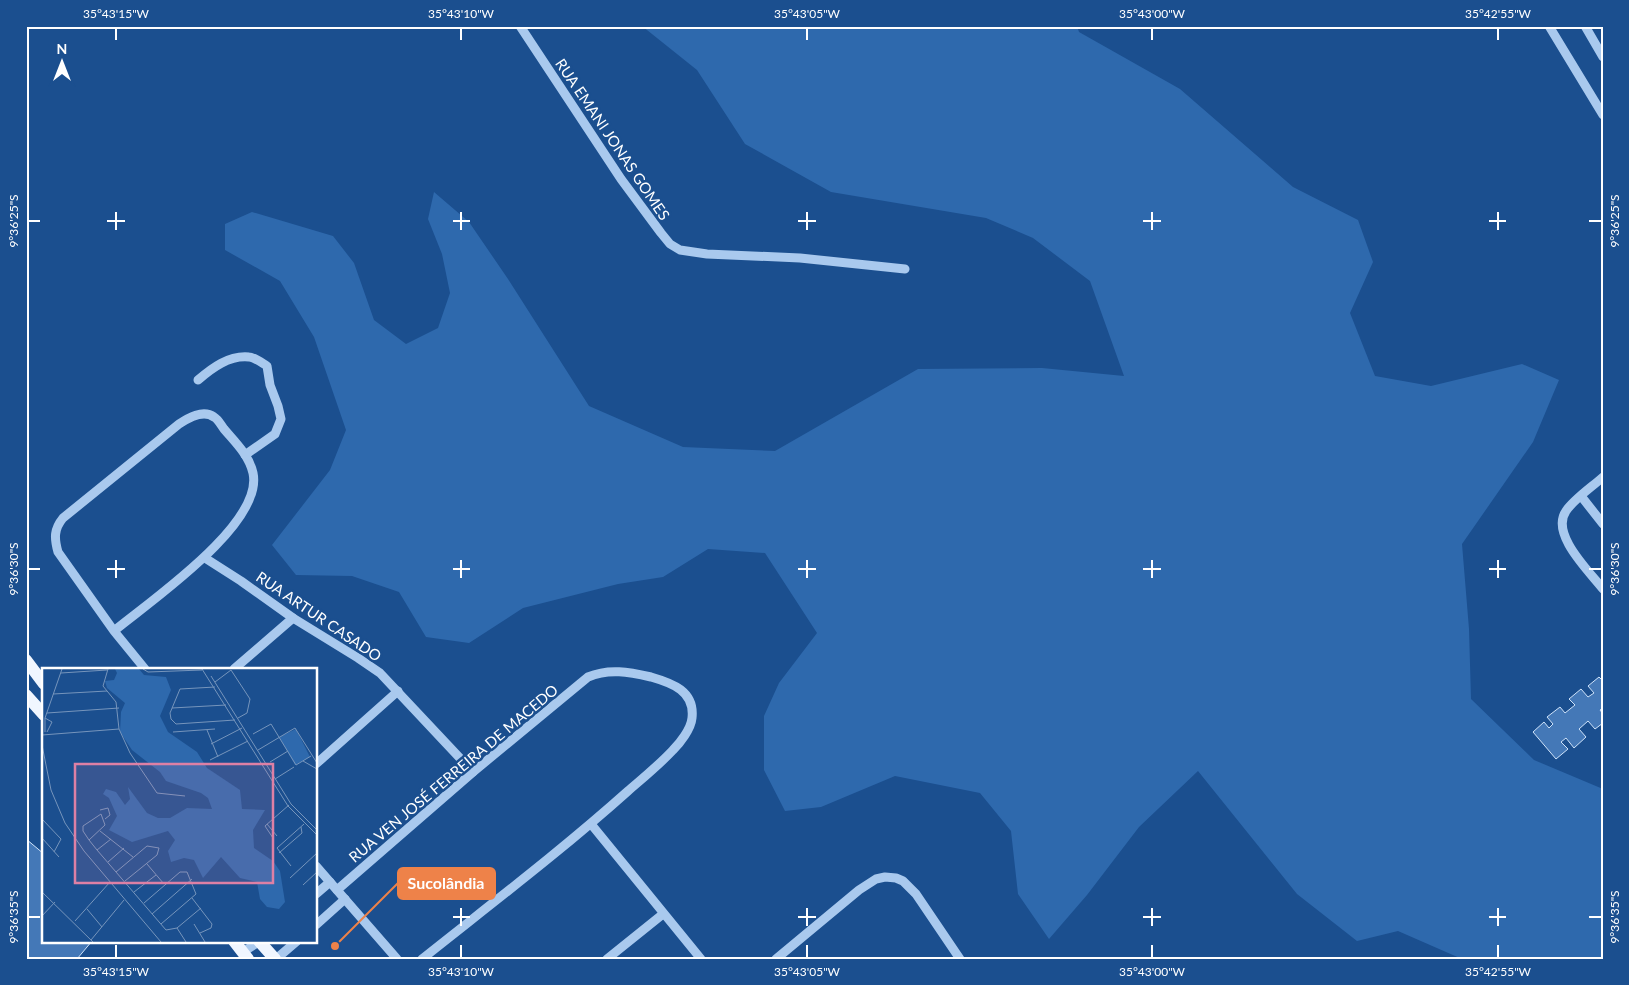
<svg xmlns="http://www.w3.org/2000/svg" width="1629" height="985" font-family="Lato,sans-serif">
	<style>
		.green { fill: #2e69ad }
		.building { fill: #4478b7; stroke: #cfe3fa }
		.lines { fill: none; stroke-linecap: round; stroke-linejoin: round }
		.minor { stroke: #a9c9ee; stroke-width: 9 }
		.major { stroke: #f0f6ff; stroke-width: 12 }
		.ticks { fill: none; stroke: #fff; stroke-width: 2 }
		.labels { text-anchor: middle; dominant-baseline: central; stroke-width: 5; stroke-linejoin: round; paint-order: stroke }
		.street-label { font-size: 15px; fill: #fff; stroke: #1b4f8f }
		.inset-road { fill: none; stroke: #7695bc; stroke-width: 1 }
		.view { fill: #dd80a5; fill-opacity: 0.15; stroke: #dd80a5; stroke-width: 2.5 }
		.inset-edge { fill: none; stroke: #fff; stroke-width: 2.5 }
		.leader { fill: none; stroke: #ee8249; stroke-width: 2 }
		.callout-dot { fill: #ee8249; stroke: #1b4f8f; stroke-width: 2 }
		.callout { fill: #ee8249; stroke: #ee8249; stroke-width: 2 }
		.callout-label { font-size: 16px; text-anchor: middle; font-weight: bold; fill: #fff }
		.neatline { fill: none; stroke: #fff; stroke-width: 2 }
		.ticks-label { font-size: 12px; text-anchor: middle; fill: #fff }
	</style>
	<rect width="100%" height="100%" fill="#1b4f8f"/>
	<polygon class="green" points="642,26 1077,26 1079,32 1180,89 1293,187 1358,220 1373,262 1350,313 1375,376 1431,386 1522,364 1559,380 1533,442 1462,544 1469,629 1471,699 1534,760 1603,789 1603,959 1462,959 1398,931 1357,941 1297,894 1198,771 1139,827 1087,895 1049,939 1018,894 1011,831 980,793 895,776 821,807 785,811 764,770 764,716 779,683 817,633 765,553 708,549 663,577 618,584 523,608 469,643 426,637 399,592 352,576 296,575 272,545 330,470 346,430 314,337 280,281 225,250 225,224 252,212 333,236 354,263 374,320 406,344 438,328 450,293 442,254 428,219 434,192 469,222 508,279 589,406 683,447 775,451 918,369 1042,368 1124,376 1090,281 1033,238 986,218 831,192 745,144 697,70"/>
	<g class="building">
		<polygon points="1599,677 1603,681 1603,708 1600,710 1603,714 1603,723 1595,729 1588,721 1579,729 1586,737 1574,748 1566,738 1561,742 1568,749 1556,759 1533,732 1544,722 1549,728 1553,724 1547,717 1560,707 1565,713 1575,705 1569,699 1581,689 1588,697 1594,693 1588,686"/>
		<polygon points="26,839 44,854 44,941 92,941 77,959 26,959"/>
	</g>
	<g class="lines">
		<g class="minor">
			<polyline points="520,26 621,179 661,233 670,244 680,250 707,254 800,258 905,269"/>
			<polyline points="1549,26 1603,115"/>
			<polyline points="1585,26 1603,57"/>
			<path d="M 198,380 C 212,368 229,355 249,357 C 254,357 262,363 267,366 L 270,385 L 278,406 L 281,419 L 275,434 L 245,455"/>
			<path d="M 1603,477 C 1592,487 1574,499 1566,511 C 1550,534 1589,571 1603,589"/>
			<polyline points="1581,496 1603,524"/>
			<polyline points="205,558 241,581 293,618 358,658 380,673 473,772"/>
			<path d="M 114,631 C 149,602 264,524 253,473 C 249,455 235,442 224,429 C 221,425 218,419 214,417 C 203,409 188,418 179,424 L 63,518 C 54,529 54,538 58,552 L 114,631 L 145,669"/>
			<polyline points="234,669 293,618"/>
			<polyline points="316,764 398,691"/>
			<polyline points="591,824 701,959"/>
			<polyline points="316,866 397,959"/>
			<path d="M 337,890 L 473,772 L 588,677 C 609,668 629,672 651,677 C 672,683 695,691 692,718 C 691,729 680,743 673,750 C 659,765 643,778 628,791 C 562,850 491,904 422,959"/>
			<polyline points="316,894 330,882"/>
			<polyline points="316,925 345,899"/>
			<polyline points="243,952 260,941"/>
			<polyline points="276,959 297,941"/>
			<polyline points="607,959 663,914"/>
			<polyline points="776,959 859,890 876,879 885,877 896,878 903,881 916,894 960,959"/>
		</g>
		<g class="major">
			<polyline points="26,660 44,684"/>
			<polyline points="26,695 44,715"/>
			<polyline points="234,941 248,959"/>
			<polyline points="259,941 275,959"/>
		</g>
	</g>
	<path class="ticks" d="M 116,28 L 116,40M 461,28 L 461,40M 807,28 L 807,40M 1152,28 L 1152,40M 1498,28 L 1498,40M 116,212 L 116,230M 461,212 L 461,230M 807,212 L 807,230M 1152,212 L 1152,230M 1498,212 L 1498,230M 28,221 L 40,221M 107,221 L 125,221M 453,221 L 470,221M 798,221 L 816,221M 1143,221 L 1161,221M 1489,221 L 1506,221M 1589,221 L 1602,221M 116,560 L 116,578M 461,560 L 461,578M 807,560 L 807,578M 1152,560 L 1152,578M 1498,560 L 1498,578M 28,569 L 40,569M 107,569 L 125,569M 453,569 L 470,569M 798,569 L 816,569M 1143,569 L 1161,569M 1489,569 L 1506,569M 1589,569 L 1602,569M 461,908 L 461,926M 807,908 L 807,926M 1152,908 L 1152,926M 1498,908 L 1498,926M 28,917 L 40,917M 453,917 L 470,917M 798,917 L 816,917M 1143,917 L 1161,917M 1489,917 L 1506,917M 1589,917 L 1602,917M 116,945 L 116,958M 461,945 L 461,958M 807,945 L 807,958M 1152,945 L 1152,958M 1498,945 L 1498,958"/>
	<g class="labels">
		<g class="street-label">
			<text transform="translate(613 139) rotate(56)">RUA EMANI JONAS GOMES</text>
			<text transform="translate(319 616) rotate(34)">RUA ARTUR CASADO</text>
			<text transform="translate(453 773) rotate(-40)">RUA VEN JOSÉ FERREIRA DE MACEDO</text>
		</g>
	</g>
	<g transform="translate(42 668)">
		<rect width="275" height="275" fill="#1b4f8f"/>
		<path d="M 73,1 L 97,1 L 102,7 L 124,9 L 129,22 L 118,48 L 126,64 L 155,84 L 165,100 L 198,122 L 200,141 L 223,142 L 211,162 L 212,180 L 231,193 L 238,203 L 243,234 L 237,241 L 225,239 L 218,231 L 215,214 L 198,210 L 179,189 L 161,210 L 152,192 L 142,190 L 129,194 L 126,183 L 133,172 L 126,163 L 90,174 L 67,162 L 75,148 L 67,130 L 61,126 L 64,121 L 74,124 L 83,137 L 88,131 L 86,119 L 105,145 L 116,150 L 128,150 L 145,140 L 170,141 L 166,130 L 159,125 L 124,113 L 118,104 L 90,82 L 78,64 L 79,44 L 83,35 L 65,20 L 63,13 L 72,12 L 75,5 ZM 254,61 L 268,89 L 253,97 L 237,69 Z" fill="#2e69ad"/>
		<path class="inset-road" d="M 66,1 L 61,18 L 74,34 L 77,61 L 88,85 L 115,125 L 143,128M 101,1 L 106,4 L 160,2M 160,1 L 246,138 L 275,167M 189,2 L 208,31 L 205,45 L 196,50M 19,5 L 65,2M 169,8 L 249,136 L 275,162M 173,14 L 189,2M 173,19 L 138,21 L 128,45 L 129,51 L 134,56 L 193,52M 11,26 L 65,23M 130,40 L 184,37M 5,45 L 77,40M 3,50 L 10,54 L 5,64M 165,62 L 176,89M 3,64 L 3,50 L 20,1M 131,64 L 173,61M 211,66 L 229,56 L 254,97 L 269,88M 0,67 L 77,61M 169,76 L 200,60M 0,77 L 9,122 L 23,155 L 42,183 L 119,274M 216,82 L 253,60 L 275,95M 168,92 L 206,73M 261,93 L 275,101M 228,94 L 246,83M 233,111 L 252,99M 58,142 L 66,140 L 68,147 L 63,151M 0,151 L 19,171 L 12,184M 225,156 L 235,168M 58,163 L 91,189M 0,170 L 17,189M 231,170 L 223,158 L 247,137M 47,172 L 63,157 L 59,146 L 41,158 L 41,163 L 47,172 L 55,182 L 124,262 L 135,260 L 159,240M 55,182 L 69,171M 237,185 L 260,165 L 259,159M 66,194 L 82,180M 105,196 L 122,216M 249,198 L 235,180 L 262,156M 74,204 L 105,178 L 117,180 L 115,187 L 83,213M 248,210 L 275,185M 261,217 L 275,204M 0,224 L 51,274M 92,224 L 114,207M 150,230 L 170,256 L 169,260 L 158,265M 102,235 L 138,204 L 145,204 L 154,226 L 119,256M 45,241 L 60,259M 110,246 L 150,211M 0,248 L 13,234M 33,253 L 68,214M 152,256 L 163,274M 135,260 L 144,274M 49,272 L 82,232"/>
		<path class="view" d="M 33,96 L 231,96 L 231,215 L 33,215 Z"/>
		<rect width="275" height="275" class="inset-edge"/>
	</g>
	<path class="leader" d="M335 946L398 883"/>
	<circle class="callout-dot" cx="335" cy="946" r="5"/>
	<rect class="callout" x="398" y="868" width="97" height="31" rx="5"/>
	<g class="callout-label">
		<text x="446" y="889">Sucolândia</text>
	</g>
	<rect width="1629" height="985" fill="none" stroke="#1b4f8f" stroke-width="55"/>
	<g transform="translate(62 62)" stroke="#1b4f8f" stroke-width="4" paint-order="stroke">
	<path d="M0-4L9 19L0 12L-9 19Z" fill="#ffffff"/>
	<text y="-8" font-size="14" font-weight="bold" text-anchor="middle" fill="#ffffff">N</text>
	</g>
	<rect x="28" y="28" width="1574" height="930" class="neatline"/>
	<g class="ticks-label">
		<text x="116" y="18">35°43'15"W</text>
		<text x="461" y="18">35°43'10"W</text>
		<text x="807" y="18">35°43'05"W</text>
		<text x="1152" y="18">35°43'00"W</text>
		<text x="1498" y="18">35°42'55"W</text>
		<text transform="translate(14 221) rotate(-90)" y="4">9°36'25"S</text>
		<text transform="translate(1615 221) rotate(-90)" y="4">9°36'25"S</text>
		<text transform="translate(14 569) rotate(-90)" y="4">9°36'30"S</text>
		<text transform="translate(1615 569) rotate(-90)" y="4">9°36'30"S</text>
		<text transform="translate(14 917) rotate(-90)" y="4">9°36'35"S</text>
		<text transform="translate(1615 917) rotate(-90)" y="4">9°36'35"S</text>
		<text x="116" y="976">35°43'15"W</text>
		<text x="461" y="976">35°43'10"W</text>
		<text x="807" y="976">35°43'05"W</text>
		<text x="1152" y="976">35°43'00"W</text>
		<text x="1498" y="976">35°42'55"W</text>
	</g>
</svg>
